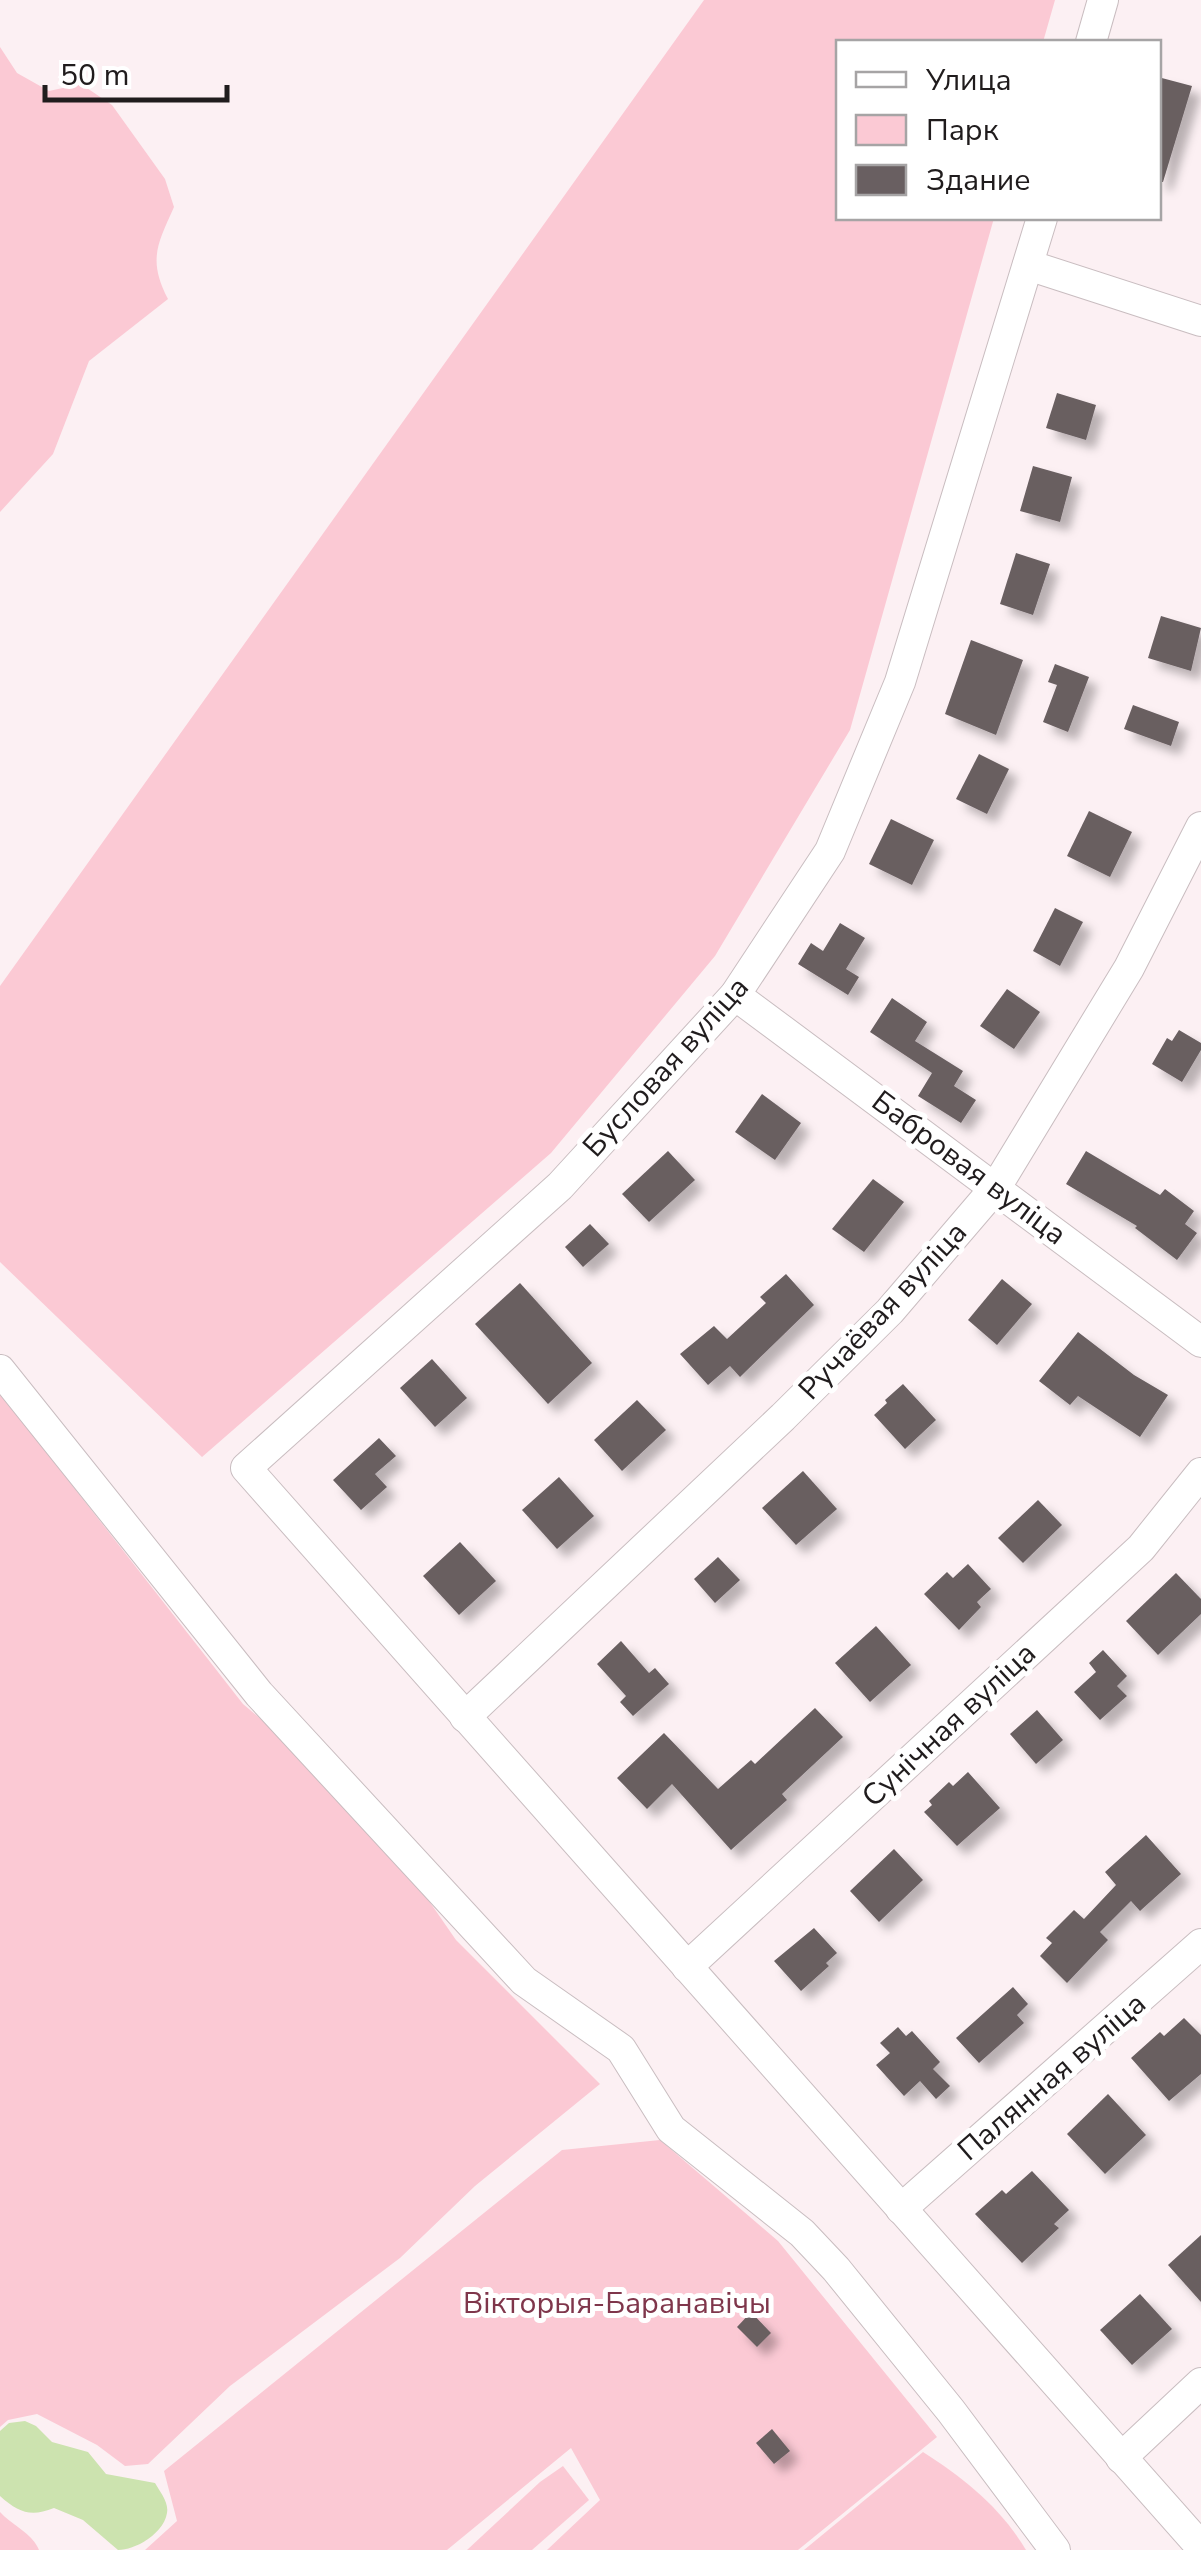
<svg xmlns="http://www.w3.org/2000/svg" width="1201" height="2550" font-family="'Nunito Sans',sans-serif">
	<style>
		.green { fill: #fbc9d4 }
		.water { fill: #cce3af }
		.building { fill: #695f61; filter: url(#shadow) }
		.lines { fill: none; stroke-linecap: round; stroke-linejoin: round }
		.minor-casing { stroke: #c9bdc0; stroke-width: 32 }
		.minor { stroke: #fff; stroke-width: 30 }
		.labels { text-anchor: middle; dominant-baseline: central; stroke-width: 10; stroke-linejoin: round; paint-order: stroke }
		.street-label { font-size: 30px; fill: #201c1d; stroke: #fff }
		.park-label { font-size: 30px; fill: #7f364b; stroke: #fff }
	</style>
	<defs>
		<filter id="shadow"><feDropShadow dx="9" dy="9" stdDeviation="5" flood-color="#0004"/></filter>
	</defs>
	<rect width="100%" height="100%" fill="#fcf0f3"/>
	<g class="green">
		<polygon points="704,0 1055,0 1043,42 838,42 838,218 994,218 850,730 715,956 551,1153 202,1457 0,1262 0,986"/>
		<path d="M 0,47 L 17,73 L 49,91 L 81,84 L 112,105 L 165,179 L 174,207 C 157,245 148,260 168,299 L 89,361 L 53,454 L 0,512 Z"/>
		<polygon points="0,1393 243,1704 364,1807 456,1940 600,2084 475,2186 400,2258 230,2386 148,2464 125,2466 97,2445 37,2414 8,2420 0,2427"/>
		<polygon points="660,2140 778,2241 937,2437 798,2550 547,2550 600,2500 571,2448 447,2550 145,2550 177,2521 164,2471 562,2150"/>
		<path d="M 923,2452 C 964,2478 1001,2508 1026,2550 L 804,2550 Z"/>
		<polygon points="563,2466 589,2500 532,2550 467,2550 540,2482"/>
		<path d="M 0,2512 C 13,2526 32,2533 39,2550 L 0,2550 Z"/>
	</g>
	<path class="water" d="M 25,2421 L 36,2426 L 52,2442 L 88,2452 L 106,2474 L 155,2483 C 160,2492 169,2502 167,2513 C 164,2533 136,2550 118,2550 L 83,2520 L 54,2508 C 31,2517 19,2513 0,2496 L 0,2431 L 9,2423 Z"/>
	<g class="building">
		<polygon points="1158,77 1192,86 1163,182 1158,182"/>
		<polygon points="1057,393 1096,405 1086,440 1046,428"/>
		<polygon points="1033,466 1072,477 1060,522 1020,511"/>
		<polygon points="1016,553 1050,564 1033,615 1000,604"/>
		<polygon points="1161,616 1201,628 1191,671 1148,658"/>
		<polygon points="971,640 1023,660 996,735 945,714"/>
		<polygon points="1055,664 1089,677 1068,732 1043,722 1057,685 1048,682"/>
		<polygon points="1133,705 1179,722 1171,746 1124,729"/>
		<polygon points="979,754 1009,769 987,814 956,799"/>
		<polygon points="1089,811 1132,832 1110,877 1067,856"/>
		<polygon points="891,819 934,840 912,885 869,864"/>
		<polygon points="1055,908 1083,922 1060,966 1033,951"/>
		<polygon points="840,923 865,938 846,969 859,977 848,995 798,964 811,943 823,951"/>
		<polygon points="1007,989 1040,1012 1014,1049 980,1026"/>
		<polygon points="892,998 927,1022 915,1041 963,1071 954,1086 976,1100 961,1123 918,1096 932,1073 870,1032"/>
		<polygon points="1179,1030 1201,1043 1201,1050 1182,1082 1152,1064 1167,1038 1172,1041"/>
		<polygon points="762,1094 801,1123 775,1160 735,1132"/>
		<polygon points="668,1151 695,1180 649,1222 622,1194"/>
		<polygon points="1086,1151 1160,1195 1165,1189 1194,1211 1185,1224 1197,1233 1177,1260 1135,1228 1137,1226 1066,1184"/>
		<polygon points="873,1179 904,1202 864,1252 832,1229"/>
		<polygon points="590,1224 609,1244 583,1267 565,1247"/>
		<polygon points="786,1274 814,1305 740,1377 730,1366 708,1385 680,1354 714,1326 727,1339 766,1303 760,1297"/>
		<polygon points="1002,1279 1032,1304 997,1345 968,1320"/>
		<polygon points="520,1283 592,1363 548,1404 475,1324"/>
		<polygon points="1078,1332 1134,1375 1168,1395 1140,1437 1078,1396 1070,1405 1039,1381"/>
		<polygon points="432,1359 467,1398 435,1427 400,1388"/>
		<polygon points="903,1384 936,1420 905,1449 874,1415 887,1403 885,1400"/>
		<polygon points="637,1400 666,1430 622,1471 594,1440"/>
		<polygon points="379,1438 396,1456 375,1474 387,1487 361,1510 333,1480"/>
		<polygon points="803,1471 837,1509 796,1545 762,1508"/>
		<polygon points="559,1477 594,1516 557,1549 522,1510"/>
		<polygon points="1038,1500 1062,1525 1023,1563 998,1538"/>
		<polygon points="460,1542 496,1581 459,1615 423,1576"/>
		<polygon points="718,1557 740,1580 715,1603 694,1579"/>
		<polygon points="968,1564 991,1589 977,1602 981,1607 959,1630 924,1594 947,1572 953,1578"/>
		<polygon points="1176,1573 1201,1599 1201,1614 1158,1655 1126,1621"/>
		<polygon points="876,1626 911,1665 870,1702 835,1663"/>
		<polygon points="621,1641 649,1673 655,1668 669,1684 633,1716 620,1702 626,1696 597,1664"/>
		<polygon points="1103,1650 1127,1676 1117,1686 1127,1696 1100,1720 1074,1692 1096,1672 1089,1663"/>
		<polygon points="815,1708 843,1737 782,1794 787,1800 731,1850 672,1784 647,1809 617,1778 664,1733 718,1789 751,1760 755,1764"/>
		<polygon points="1037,1710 1063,1740 1036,1764 1010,1734"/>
		<polygon points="968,1772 1000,1808 957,1846 924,1812 932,1805 929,1801 949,1782 953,1786"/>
		<polygon points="1146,1835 1181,1874 1140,1911 1131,1901 1100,1932 1108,1940 1067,1983 1040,1956 1052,1943 1046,1938 1074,1910 1084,1919 1116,1885 1105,1872"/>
		<polygon points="894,1849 923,1880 879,1922 850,1891"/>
		<polygon points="814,1928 837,1953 826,1963 829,1966 801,1991 774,1961"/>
		<polygon points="1013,1987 1028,2004 1017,2015 1024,2023 979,2063 956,2038"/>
		<polygon points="1184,2018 1201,2035 1201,2074 1169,2101 1131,2058 1160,2032 1164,2036"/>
		<polygon points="898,2027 906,2036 912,2031 940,2062 933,2069 950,2086 936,2099 920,2081 904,2096 876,2065 890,2053 880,2043"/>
		<polygon points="1108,2094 1146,2135 1105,2174 1067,2134"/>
		<polygon points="1032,2171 1069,2210 1054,2224 1059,2228 1022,2263 975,2214 1002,2190 1006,2194"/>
		<polygon points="1201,2235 1201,2302 1168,2265"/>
		<polygon points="1140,2294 1172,2329 1132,2365 1100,2330"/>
		<polygon points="751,2312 771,2333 757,2347 737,2327"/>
		<polygon points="772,2429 790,2451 774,2464 756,2443"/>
	</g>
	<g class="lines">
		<g class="minor-casing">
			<g id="minor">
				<polyline points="1091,42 1103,0"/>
				<polyline points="1042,218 900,682 830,851 735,995 560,1186 246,1468 1201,2547"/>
				<polyline points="1028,265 1201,321"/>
				<polyline points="735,995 1201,1342"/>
				<polyline points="0,1370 259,1694 524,1981 621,2049 671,2129 802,2233 836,2269 951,2411 1055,2550"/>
				<polyline points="465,1717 783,1417 890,1311 996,1187 1129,968 1201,827"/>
				<polyline points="687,1967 1141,1548 1201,1473"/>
				<polyline points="901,2209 1201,1944"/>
				<polyline points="1121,2458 1201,2383"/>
			</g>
		</g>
		<use href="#minor" class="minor"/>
	</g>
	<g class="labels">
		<g class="street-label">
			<text transform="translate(666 1067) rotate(-48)">Бусловая вуліца</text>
			<text transform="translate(969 1168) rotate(37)">Бабровая вуліца</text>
			<text transform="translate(883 1311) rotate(-47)">Ручаёвая вуліца</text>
			<text transform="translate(949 1725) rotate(-43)">Сунічная вуліца</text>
			<text transform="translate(1052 2077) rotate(-41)">Палянная вуліца</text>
		</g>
		<g class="park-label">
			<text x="617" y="2303">Вікторыя-Баранавічы</text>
		</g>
	</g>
	<rect x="836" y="40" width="325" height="180" fill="#ffffff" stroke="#a6a4a5" stroke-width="2.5"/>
	<rect x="856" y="72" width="50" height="15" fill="#ffffff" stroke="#a6a4a5" stroke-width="2.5"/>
	<text x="926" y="90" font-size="30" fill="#201c1d">Улица</text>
	<rect x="856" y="115" width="50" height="30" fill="#fbc9d4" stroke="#a6a4a5" stroke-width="2.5"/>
	<text x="926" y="140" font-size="30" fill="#201c1d">Парк</text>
	<rect x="856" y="165" width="50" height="30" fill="#695f61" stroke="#a6a4a5" stroke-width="2.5"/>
	<text x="926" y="190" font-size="30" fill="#201c1d">Здание</text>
	<path d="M45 85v15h182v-15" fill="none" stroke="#201c1d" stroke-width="5"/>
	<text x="60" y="85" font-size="30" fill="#201c1d" stroke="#ffffff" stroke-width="8" paint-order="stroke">50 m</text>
</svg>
